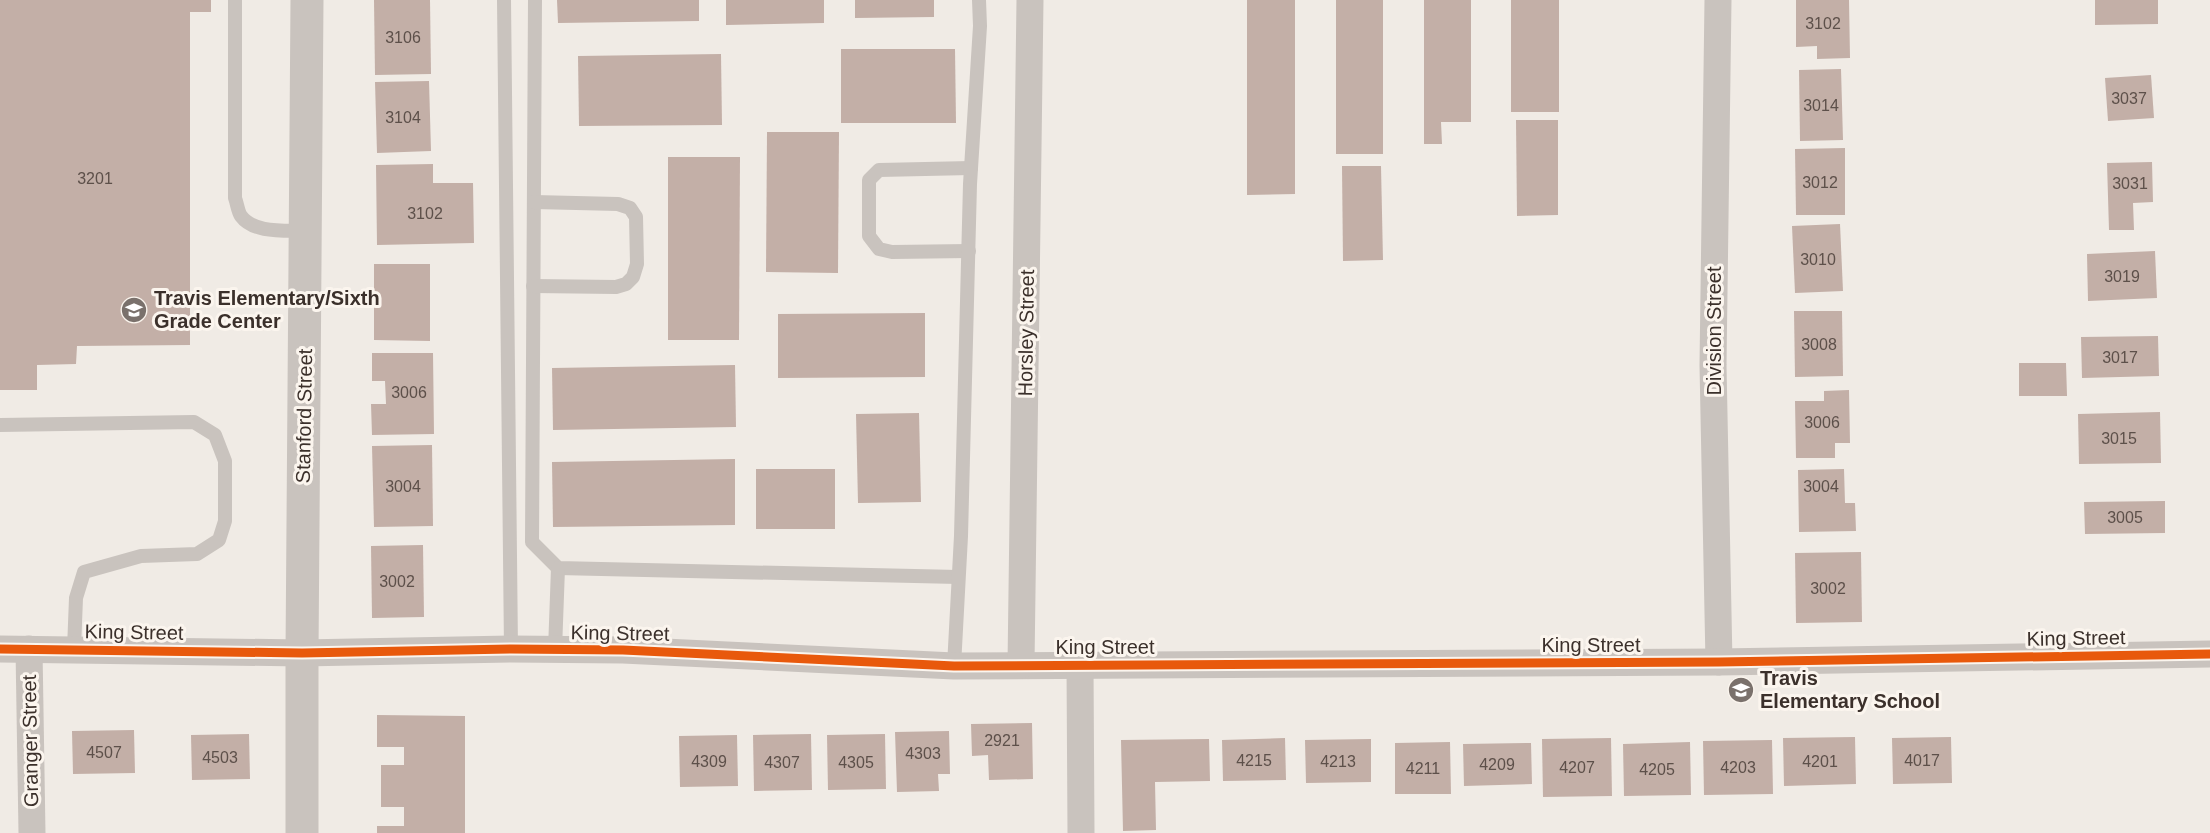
<svg xmlns="http://www.w3.org/2000/svg" width="2210" height="833" font-family="Helvetica,sans-serif">
	<style>
		.building { fill: #c3afa7 }
		.lines { fill: none; stroke-linecap: round; stroke-linejoin: round }
		.service { stroke: #c9c3be; stroke-width: 14 }
		.minor { stroke: #c9c3be; stroke-width: 27 }
		.tertiary { stroke: #c9c3be; stroke-width: 33 }
		.cycleway-casing { stroke: #fbf5ee; stroke-width: 13 }
		.cycleway { stroke: #e8590c; stroke-width: 9 }
		.labels { text-anchor: middle; dominant-baseline: central; stroke-width: 6; stroke-linejoin: round; paint-order: stroke }
		.number-label { font-size: 16px; fill: #5d504a }
		.poi-label { font-size: 20px; font-weight: bold; fill: #3b302b; stroke: #fbf5ee; text-anchor: start }
		.street-label { font-size: 20px; fill: #3b302b; stroke: #fbf5ee }
	</style>
	<rect width="100%" height="100%" fill="#f0ebe5"/>
	<g class="building">
		<polygon points="0,0 211,0 211,12 190,12 190,345 77,346 76,364 37,365 37,390 0,390"/>
		<polygon points="374,0 430,0 431,74 375,75"/>
		<polygon points="557,0 699,0 699,21 558,23"/>
		<polygon points="726,0 824,0 824,23 726,25"/>
		<polygon points="855,0 934,0 934,17 855,18"/>
		<polygon points="1247,0 1295,0 1295,194 1247,195"/>
		<rect x="1336" y="0" width="47" height="154"/>
		<polygon points="1424,0 1471,0 1471,122 1441,122 1442,144 1424,144"/>
		<rect x="1511" y="0" width="48" height="112"/>
		<polygon points="1796,0 1849,0 1850,58 1817,59 1817,46 1796,47"/>
		<polygon points="2095,0 2158,0 2158,24 2095,25"/>
		<polygon points="841,49 955,49 956,123 841,123"/>
		<polygon points="721,54 722,125 579,126 578,56"/>
		<polygon points="1841,69 1843,140 1800,141 1799,70"/>
		<polygon points="2151,75 2154,118 2108,121 2105,78"/>
		<polygon points="429,81 431,151 377,153 375,82"/>
		<polygon points="1516,120 1558,120 1558,215 1517,216"/>
		<polygon points="767,132 839,132 838,273 766,272"/>
		<polygon points="1845,148 1845,215 1796,215 1795,149"/>
		<polygon points="668,157 740,157 739,340 668,340"/>
		<polygon points="2152,162 2153,202 2133,203 2134,230 2109,230 2107,163"/>
		<polygon points="433,164 433,183 473,183 474,243 377,245 376,165"/>
		<polygon points="1342,166 1381,166 1383,260 1343,261"/>
		<polygon points="1840,224 1843,291 1795,293 1792,226"/>
		<polygon points="2155,251 2157,298 2088,301 2087,254"/>
		<polygon points="374,264 430,264 430,341 374,340"/>
		<polygon points="1794,311 1842,311 1843,376 1795,377"/>
		<polygon points="925,313 925,377 778,378 778,314"/>
		<polygon points="2158,336 2159,376 2082,378 2081,337"/>
		<polygon points="372,353 433,353 434,434 372,435 371,404 386,404 385,381 372,381"/>
		<polygon points="2019,363 2066,363 2067,396 2019,396"/>
		<polygon points="735,365 736,427 553,430 552,368"/>
		<polygon points="1849,390 1850,443 1835,443 1835,458 1796,458 1795,401 1824,401 1824,391"/>
		<polygon points="2160,412 2161,463 2079,464 2078,414"/>
		<polygon points="919,413 921,502 858,503 856,414"/>
		<polygon points="432,445 433,526 374,527 372,446"/>
		<polygon points="735,459 735,525 553,527 552,462"/>
		<rect x="756" y="469" width="79" height="60"/>
		<polygon points="1844,469 1845,503 1855,503 1856,531 1799,532 1798,470"/>
		<polygon points="2165,501 2165,533 2085,534 2084,502"/>
		<polygon points="423,545 424,617 372,618 371,546"/>
		<polygon points="1861,552 1862,622 1796,623 1795,553"/>
		<polygon points="377,715 465,716 465,833 377,833 377,826 404,826 404,807 381,807 381,765 404,765 404,747 377,747"/>
		<polygon points="1032,723 1033,779 989,780 988,755 972,756 971,724"/>
		<polygon points="134,730 135,773 73,774 72,731"/>
		<polygon points="949,731 950,774 938,774 939,791 897,792 895,732"/>
		<polygon points="249,734 250,779 192,780 191,735"/>
		<polygon points="811,734 812,790 754,791 753,735"/>
		<polygon points="885,734 886,789 828,790 827,735"/>
		<polygon points="737,735 738,786 680,787 679,736"/>
		<polygon points="1855,737 1856,784 1784,786 1783,738"/>
		<polygon points="1951,737 1952,783 1893,784 1892,738"/>
		<polygon points="1285,738 1286,780 1223,781 1222,740"/>
		<polygon points="1611,738 1612,796 1543,797 1542,739"/>
		<polygon points="1209,739 1210,781 1155,782 1156,830 1123,831 1121,740"/>
		<polygon points="1371,739 1371,782 1306,783 1305,740"/>
		<polygon points="1772,740 1773,794 1704,795 1703,741"/>
		<polygon points="1450,742 1451,794 1395,794 1395,743"/>
		<polygon points="1690,742 1691,795 1624,796 1623,744"/>
		<polygon points="1531,743 1532,784 1464,786 1463,744"/>
	</g>
	<g class="lines">
		<g class="service">
			<path d="M 235,0 L 235,198 C 237,203 238,212 241,216 C 254,234 286,230 305,231"/>
			<polyline points="504,0 511,649"/>
			<polyline points="535,0 532,542 558,568 958,577"/>
			<polyline points="969,251 892,252 879,249 869,236 869,180 879,170 971,168"/>
			<polyline points="533,286 616,287 626,284 633,277 637,264 636,217 630,208 618,204 534,202"/>
			<polyline points="0,425 194,422 215,435 225,461 225,521 219,540 197,554 141,556 84,572 76,598 74,649"/>
			<polyline points="555,650 558,568"/>
			<polyline points="954,666 961,536 970,184 980,26 979,0"/>
		</g>
		<g class="minor">
			<polyline points="1718,0 1713,365 1719,662"/>
			<polyline points="0,649 302,653 511,649 623,650 954,666 1719,662 2210,654"/>
			<polyline points="29,649 32,833"/>
			<polyline points="1021,665 1030,0"/>
			<polyline points="1080,665 1081,833"/>
		</g>
		<polyline class="tertiary" points="302,833 302,653 307,0"/>
		<g class="cycleway-casing">
			<polyline id="cycleway" points="0,649 302,653 511,649 623,650 954,666 1719,662 2210,654"/>
		</g>
		<use href="#cycleway" class="cycleway"/>
	</g>
	<defs>
		<g id="school-disc" transform="scale(1.35)"><circle r="9.5" fill="#7a716c" stroke="#fbf5ee"/><path d="M0-5L7-2L0 1L-7-2ZM-4 1L0 2.5L4 1V4Q0 6-4 4Z" fill="#fff"/></g>
	</defs>
	<g fill-rule="evenodd">
		<use href="#school-disc" x="134" y="310"/>
		<use href="#school-disc" x="1741" y="690"/>
	</g>
	<g class="labels">
		<g class="number-label">
			<text x="1823" y="23">3102</text>
			<text x="403" y="37">3106</text>
			<text x="2129" y="98">3037</text>
			<text x="1821" y="105">3014</text>
			<text x="403" y="117">3104</text>
			<text x="95" y="178">3201</text>
			<text x="1820" y="182">3012</text>
			<text x="2130" y="183">3031</text>
			<text x="425" y="213">3102</text>
			<text x="1818" y="259">3010</text>
			<text x="2122" y="276">3019</text>
			<text x="1819" y="344">3008</text>
			<text x="2120" y="357">3017</text>
			<text x="409" y="392">3006</text>
			<text x="1822" y="422">3006</text>
			<text x="2119" y="438">3015</text>
			<text x="403" y="486">3004</text>
			<text x="1821" y="486">3004</text>
			<text x="2125" y="517">3005</text>
			<text x="397" y="581">3002</text>
			<text x="1828" y="588">3002</text>
			<text x="1002" y="740">2921</text>
			<text x="104" y="752">4507</text>
			<text x="923" y="753">4303</text>
			<text x="220" y="757">4503</text>
			<text x="1254" y="760">4215</text>
			<text x="1922" y="760">4017</text>
			<text x="709" y="761">4309</text>
			<text x="1338" y="761">4213</text>
			<text x="1820" y="761">4201</text>
			<text x="782" y="762">4307</text>
			<text x="856" y="762">4305</text>
			<text x="1497" y="764">4209</text>
			<text x="1577" y="767">4207</text>
			<text x="1738" y="767">4203</text>
			<text x="1423" y="768">4211</text>
			<text x="1657" y="769">4205</text>
		</g>
		<g class="poi-label">
			<text x="154" y="298">Travis Elementary/Sixth<tspan x="154" dy="23">Grade Center</tspan></text>
			<text x="1760" y="678">Travis<tspan x="1760" dy="23">Elementary School</tspan></text>
		</g>
		<g class="street-label">
			<text transform="translate(1714 331) rotate(-90)">Division Street</text>
			<text transform="translate(1026 333) rotate(-89)">Horsley Street</text>
			<text transform="translate(304 416) rotate(-89)">Stanford Street</text>
			<text transform="translate(134 632) rotate(1)">King Street</text>
			<text transform="translate(620 633) rotate(1)">King Street</text>
			<text transform="translate(2076 638) rotate(-1)">King Street</text>
			<text x="1591" y="645">King Street</text>
			<text x="1105" y="647">King Street</text>
			<text transform="translate(30 741) rotate(-91)">Granger Street</text>
		</g>
	</g>
</svg>
